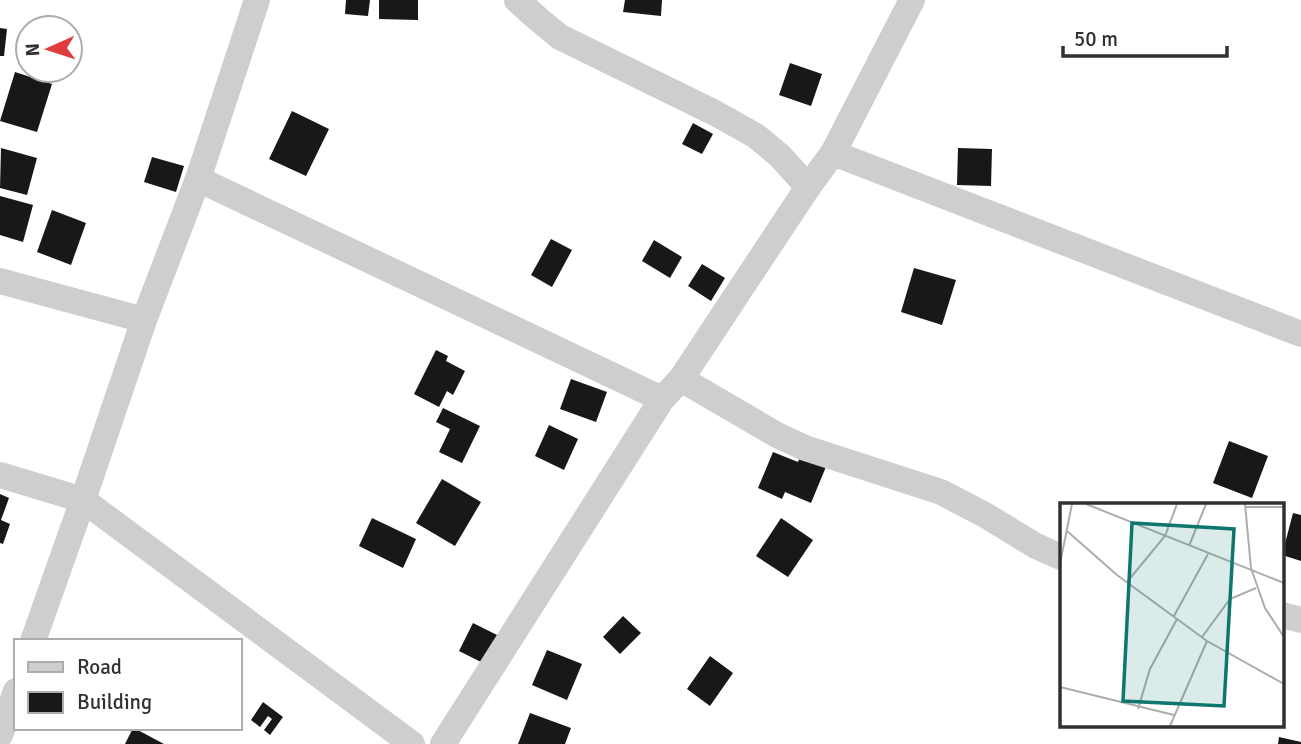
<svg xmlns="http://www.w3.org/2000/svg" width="1301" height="744" font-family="Signika,sans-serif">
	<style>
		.building { fill: #181818 }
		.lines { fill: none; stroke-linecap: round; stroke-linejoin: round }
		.minor { stroke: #cecece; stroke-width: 26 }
		.inset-road { fill: none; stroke: #adadad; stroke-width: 2 }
		.view { fill: #0f766e; fill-opacity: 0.15; stroke: #0f766e; stroke-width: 3.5 }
		.inset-edge { fill: none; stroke: #313131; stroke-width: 3.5 }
	</style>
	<rect width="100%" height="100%" fill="#fff"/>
	<g class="building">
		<polygon points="346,0 370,0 368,16 345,14"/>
		<polygon points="379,0 418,0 418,20 379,19"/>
		<polygon points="625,0 662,0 661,16 623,12"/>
		<polygon points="0,28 7,29 4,56 0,56"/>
		<polygon points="790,63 822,74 811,106 779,95"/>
		<polygon points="15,72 52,84 37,132 0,121"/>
		<polygon points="292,111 329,129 306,176 269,159"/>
		<polygon points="693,123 713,134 702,154 682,144"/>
		<polygon points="1,148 37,158 27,195 0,188"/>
		<polygon points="958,148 992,149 991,186 957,185"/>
		<polygon points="152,157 184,166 176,192 144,182"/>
		<polygon points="0,196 33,205 23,242 0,235"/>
		<polygon points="52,210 86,223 71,265 37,252"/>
		<polygon points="551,239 572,250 552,287 531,275"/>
		<polygon points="654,240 682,257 670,278 642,261"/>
		<polygon points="702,264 725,278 711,301 688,286"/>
		<polygon points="914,268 956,280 942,325 901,312"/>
		<polygon points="436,350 448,356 446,361 465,371 453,395 447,391 439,407 414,394"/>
		<polygon points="571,379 607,392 596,422 560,409"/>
		<polygon points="443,408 480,426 462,463 439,452 450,429 436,422"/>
		<polygon points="549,425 578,439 564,470 535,456"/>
		<polygon points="1229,441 1268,456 1252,498 1213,483"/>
		<polygon points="802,451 828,462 811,503 785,492 782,499 758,488 773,452 798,462"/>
		<polygon points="442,479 481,502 455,546 416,523"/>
		<polygon points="0,494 9,498 1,520 10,524 3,544 0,543"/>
		<polygon points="1293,513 1301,515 1301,561 1282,555"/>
		<polygon points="372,518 416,539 403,568 359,546"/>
		<polygon points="781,518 813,540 788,577 756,556"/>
		<polygon points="623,616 641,633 620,654 603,637"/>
		<polygon points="473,623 505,639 491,667 459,651"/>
		<polygon points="547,650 582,664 567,700 532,685"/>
		<polygon points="710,656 733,673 710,706 687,689"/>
		<polygon points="263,702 283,717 270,735 264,730 272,719 268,716 260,727 251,720"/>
		<polygon points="530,713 571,728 565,744 518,744"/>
		<polygon points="133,728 134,728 164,744 125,744"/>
		<polygon points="1279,737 1301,742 1301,744 1278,744"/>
	</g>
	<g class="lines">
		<g class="minor">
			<polyline points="517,0 538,19 560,37 715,113 756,136 780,156 808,187"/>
			<polyline points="833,153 1301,334"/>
			<polyline points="198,179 662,399"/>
			<polyline points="0,281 144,320"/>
			<polyline points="681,379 777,435 805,448 941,492 985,515 1036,546 1061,557"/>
			<polyline points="0,475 83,500 412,744"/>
			<polyline points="1282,615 1301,620"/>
			<polyline points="33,641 83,500 144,320 198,179 257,0"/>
			<polyline points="0,735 16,691"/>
			<polyline points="443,744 662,399 681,379 808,187 833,153 912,0"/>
		</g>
	</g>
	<g transform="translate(1060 503)">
		<rect width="224" height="224" fill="#fff"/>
		<path class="inset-road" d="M 26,1 L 224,80M 185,1 L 191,65 L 205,105 L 224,134M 186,4 L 224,4M 7,28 L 57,72 L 147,138 L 224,181M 129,43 L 146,1M 0,61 L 12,1M 67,79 L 105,33 L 117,1M 114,113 L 148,51M 142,134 L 170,96 L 196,85M 0,184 L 114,212M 78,206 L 90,166 L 117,116M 110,223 L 147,138"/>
		<path class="view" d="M 72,20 L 174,26 L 164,203 L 63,198 Z"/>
		<rect width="224" height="224" class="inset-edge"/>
	</g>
	<rect x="14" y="639" width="228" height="91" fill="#ffffff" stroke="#adadad" stroke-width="2"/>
	<rect x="28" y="662" width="35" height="10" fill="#cecece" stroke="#adadad" stroke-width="2"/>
	<text x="77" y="674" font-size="21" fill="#313131">Road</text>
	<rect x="28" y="692" width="35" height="21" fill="#181818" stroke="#adadad" stroke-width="2"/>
	<text x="77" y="709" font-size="21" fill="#313131">Building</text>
	<g transform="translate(49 49) rotate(267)"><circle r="33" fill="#ffffff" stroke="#adadad" stroke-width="2"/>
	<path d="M0-5L12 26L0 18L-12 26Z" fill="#e03b3d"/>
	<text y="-10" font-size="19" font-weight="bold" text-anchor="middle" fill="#313131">N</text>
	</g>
	<path d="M1063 46v10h164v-10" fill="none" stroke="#313131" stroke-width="3.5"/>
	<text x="1074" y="46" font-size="21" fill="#313131" stroke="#ffffff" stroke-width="5" paint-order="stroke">50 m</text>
</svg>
